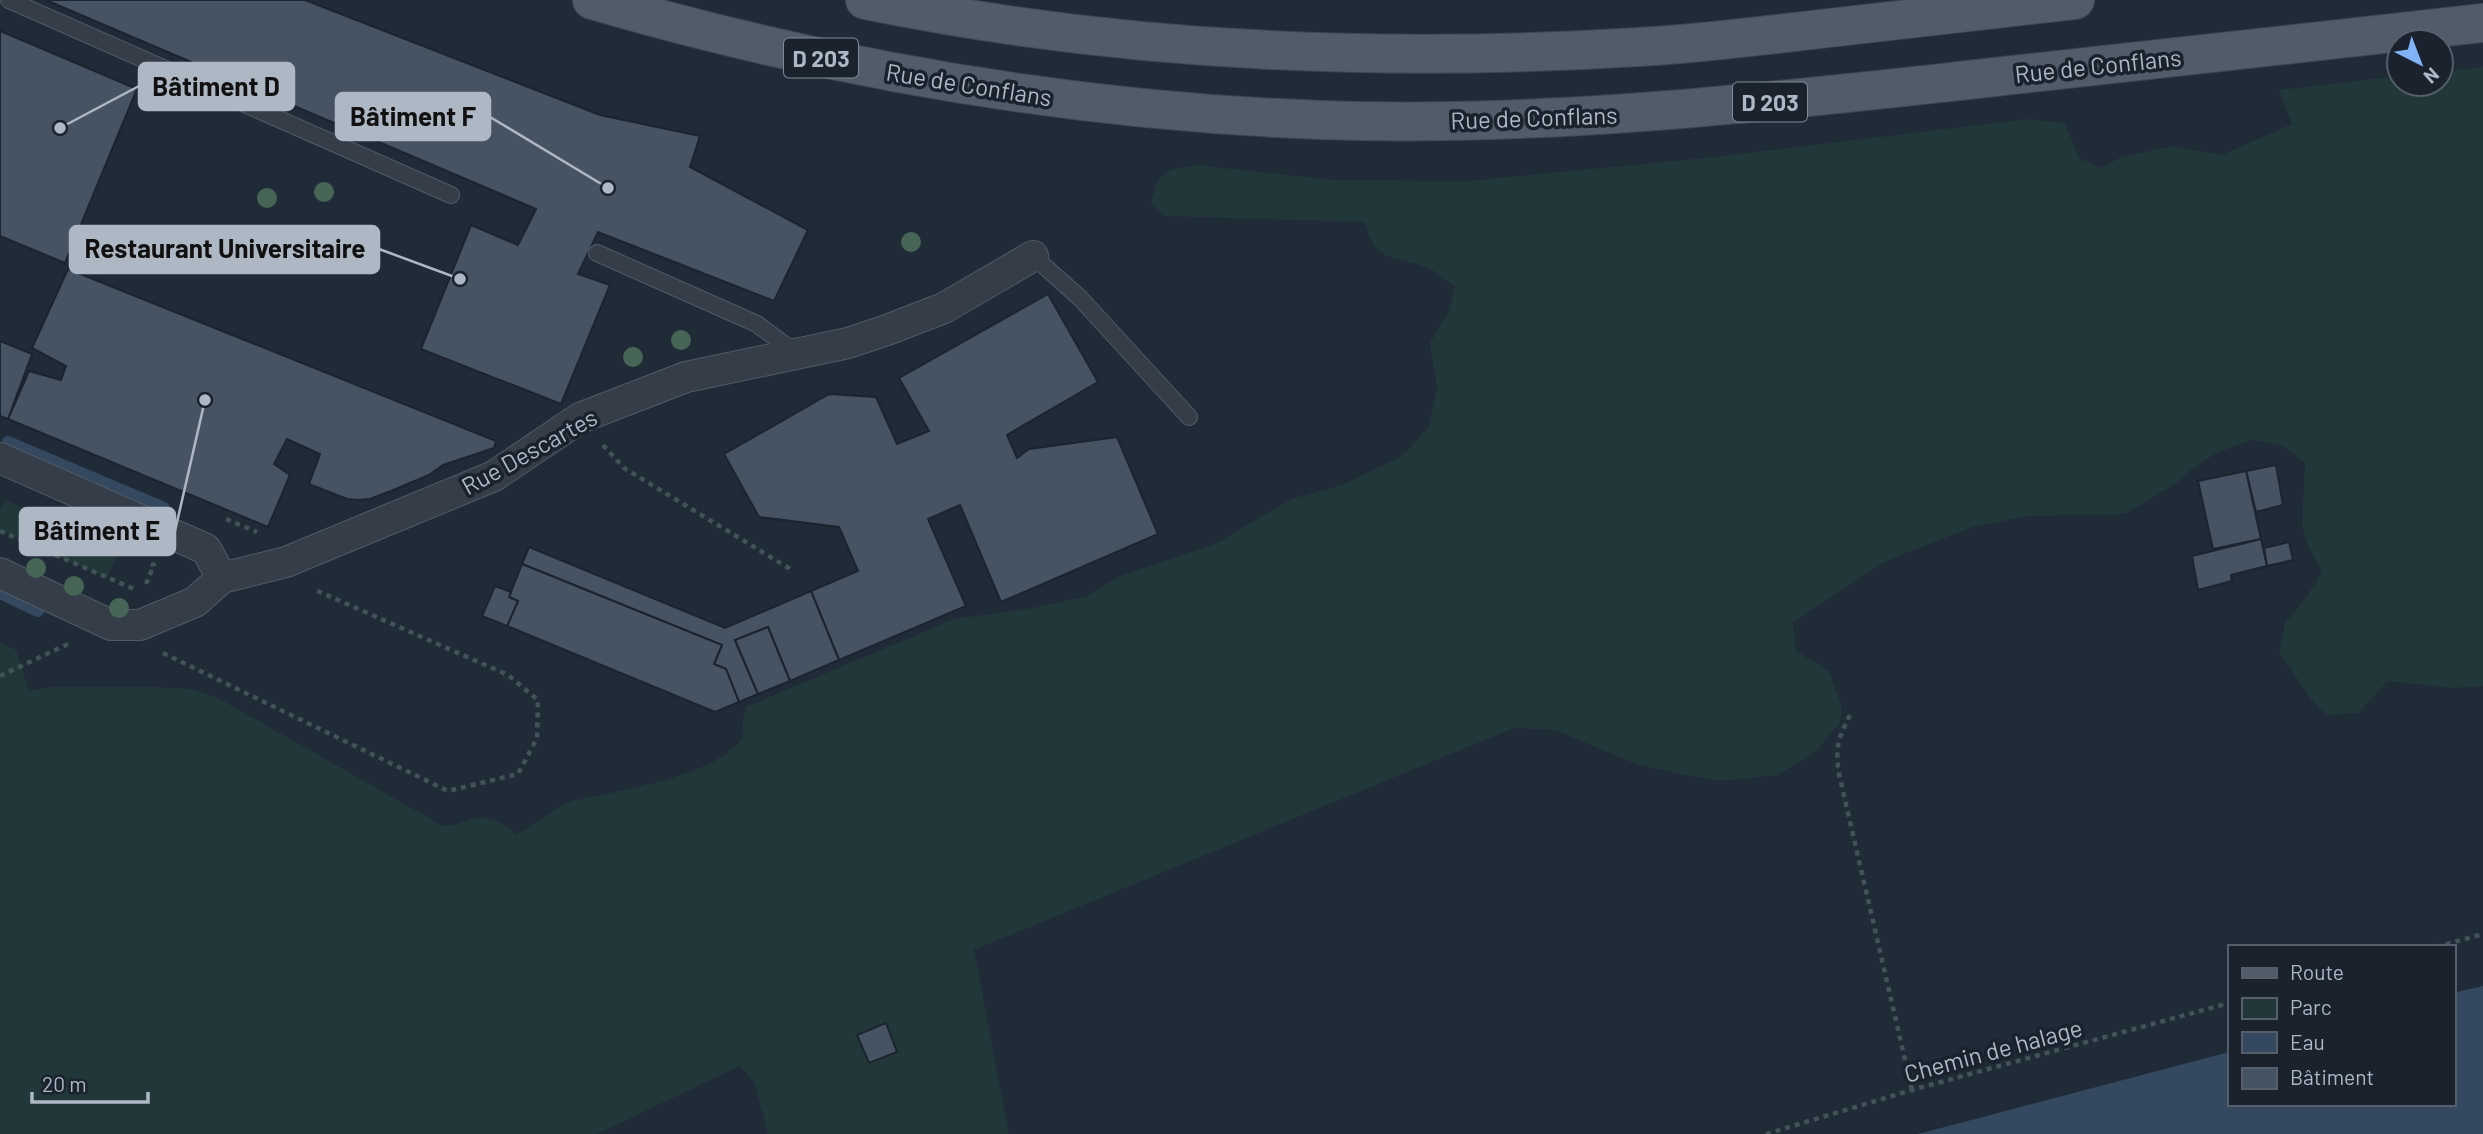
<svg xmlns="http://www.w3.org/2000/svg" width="2483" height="1134" font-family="Barlow,sans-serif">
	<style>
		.green { fill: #223739 }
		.water { fill: #34485f }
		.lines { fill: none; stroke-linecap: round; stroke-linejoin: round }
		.stream { stroke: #34485f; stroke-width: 12 }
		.building { fill: #465362; stroke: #1b242f; stroke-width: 2 }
		.service-casing { stroke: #515b66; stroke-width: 18 }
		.minor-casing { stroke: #515b66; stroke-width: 32 }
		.primary-casing { stroke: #3d4652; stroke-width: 40 }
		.path { stroke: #405456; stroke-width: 4.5; stroke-dasharray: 5 5; stroke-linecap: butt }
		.service { stroke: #343d48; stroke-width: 16 }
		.minor { stroke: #343d48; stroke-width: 30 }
		.primary { stroke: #525c68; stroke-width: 38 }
		.tree { fill: #466556 }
		.labels { text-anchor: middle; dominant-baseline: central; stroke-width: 7; stroke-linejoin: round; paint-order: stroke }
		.shield { fill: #19222d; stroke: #818b97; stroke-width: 2 }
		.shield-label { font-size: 23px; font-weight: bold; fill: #aeb8c5 }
		.street-label { font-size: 24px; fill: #aeb8c5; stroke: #19222d }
		.leader { fill: none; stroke: #aeb8c5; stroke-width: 2.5 }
		.callout-dot { fill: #aeb8c5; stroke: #19222d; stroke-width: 2.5 }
		.callout { fill: #aeb8c5; stroke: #aeb8c5; stroke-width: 2.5 }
		.callout-label { font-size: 26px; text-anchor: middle; font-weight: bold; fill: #111 }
	</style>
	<rect width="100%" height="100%" fill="#202b38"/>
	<g class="green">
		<path d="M 2483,67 L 2483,686 L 2453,688 L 2388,681 L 2358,713 L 2327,715 C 2306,698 2297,674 2279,654 L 2285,623 L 2305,599 L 2322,572 L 2306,541 L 2302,525 L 2305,463 L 2283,446 L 2252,440 L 2216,453 L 2191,470 L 2175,484 L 2125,514 L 2028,516 L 1973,527 L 1886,561 L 1793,622 L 1796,651 L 1829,671 L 1842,707 L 1839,724 L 1815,752 L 1778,775 L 1720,781 L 1690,776 L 1639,765 L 1555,730 L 1514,728 L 974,950 L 1009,1134 L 768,1134 L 755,1083 L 740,1066 L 597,1134 L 0,1134 L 0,642 L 16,650 L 29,691 L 52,687 L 154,687 L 192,689 L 220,699 L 443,826 C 459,827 461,821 475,818 C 489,815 507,824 515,834 C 534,828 548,811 566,804 C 575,799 587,798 597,796 C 641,786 717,774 744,736 L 742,727 L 746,707 L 954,619 L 1033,608 L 1087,596 L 1118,577 L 1217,543 L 1291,499 L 1342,485 L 1398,458 L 1409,449 L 1429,426 L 1437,388 L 1430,343 L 1449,311 L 1455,287 C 1448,282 1440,274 1432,270 C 1399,253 1376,268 1365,222 L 1164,216 L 1151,202 L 1157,181 L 1170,170 L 1196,165 L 1335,180 L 1467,181 L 1705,158 L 2028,119 L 2065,123 L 2079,158 L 2102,168 L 2121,157 L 2174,146 L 2222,155 L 2292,124 L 2279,90 L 2399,76 L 2399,84 L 2441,84 L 2441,72 Z"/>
		<polygon points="5,500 120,550 107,578 0,531 0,511"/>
	</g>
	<polygon class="water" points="2483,986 2483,1134 1918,1134 2229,1052 2229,1104 2453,1104 2453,993"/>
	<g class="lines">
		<g class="stream">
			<polyline points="8,442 164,508"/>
			<polyline points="0,593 38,611"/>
		</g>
	</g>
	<g class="building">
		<polygon points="46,0 305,0 600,115 700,136 690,167 808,230 774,301 598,232 578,274 610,285 561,404 421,349 471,225 518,245 536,209"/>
		<polygon points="0,31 137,89 65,263 0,236"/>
		<polygon points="68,269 496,441 494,448 443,465 429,475 391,491 370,499 358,500 347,499 309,484 320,454 287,439 274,464 290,475 268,527 8,419 29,371 61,380 66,366 32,348"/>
		<polygon points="1048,294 1098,382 1007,435 1017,458 1029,449 1117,437 1158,534 1001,602 960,505 928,519 966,606 839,660 811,591 858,571 839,527 759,517 724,454 829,394 876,397 897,444 929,431 899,378"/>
		<polygon points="0,341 32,354 8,419 0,416"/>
		<polygon points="2276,465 2283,505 2256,512 2246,471"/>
		<polygon points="2246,471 2261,539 2213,549 2198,481"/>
		<polygon points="2261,539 2267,566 2231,575 2232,581 2198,590 2192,556"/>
		<polygon points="2289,542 2293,560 2267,566 2264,548"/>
		<polygon points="529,547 725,628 811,591 839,660 790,681 768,627 735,640 758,694 739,702 726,669 714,664 722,645 522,564"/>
		<polygon points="522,564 722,645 714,664 726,669 739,702 715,712 507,626 518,601 509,597"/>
		<polygon points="495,586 511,592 509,597 518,601 507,626 482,616"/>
		<polygon points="768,627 790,681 758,694 735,640"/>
		<polygon points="886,1023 897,1052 869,1063 857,1035"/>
	</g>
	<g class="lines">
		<g class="service-casing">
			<g id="service">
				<polyline points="9,0 451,195"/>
				<polyline points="597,253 757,324 797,354"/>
				<polyline points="1033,256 1080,298 1189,417"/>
			</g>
		</g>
		<g class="minor-casing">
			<g id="minor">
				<polyline points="0,458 206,549 222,578 195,602 140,625 111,625 0,573"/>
				<polyline points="222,578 286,562 494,476 580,418 686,377 848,343 887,330 944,308 1033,256"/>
			</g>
		</g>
		<g class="primary-casing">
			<g id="primary">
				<path d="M 592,0 C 840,72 1098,115 1357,121 C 1559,125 1758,103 1959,81 C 2133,61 2308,42 2483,23"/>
				<path d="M 865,0 C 1119,52 1380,63 1638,47 C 1698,44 1759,36 1820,29 C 1905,19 1990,10 2075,0"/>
			</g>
		</g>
		<g class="path">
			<polyline points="603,445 624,468 792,570"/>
			<polyline points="226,519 257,532"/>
			<polyline points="0,531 134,589"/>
			<polyline points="146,584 154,565 151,564"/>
			<polyline points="163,653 448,791 518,774 537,738 538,700 508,675 313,589"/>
			<polyline points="0,676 68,644"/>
			<path d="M 1850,715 C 1838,739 1835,747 1839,774 L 1912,1090"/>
			<polyline points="2436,947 2483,934"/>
			<polyline points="1766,1134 1912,1090 2229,1003"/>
		</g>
		<use href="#service" class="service"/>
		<use href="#minor" class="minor"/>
		<use href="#primary" class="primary"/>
	</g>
	<g class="tree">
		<circle cx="324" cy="192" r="10"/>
		<circle cx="267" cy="198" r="10"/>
		<circle cx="911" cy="242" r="10"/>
		<circle cx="681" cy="340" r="10"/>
		<circle cx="633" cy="357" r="10"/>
		<circle cx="36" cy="568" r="10"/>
		<circle cx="74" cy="586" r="10"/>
		<circle cx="119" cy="608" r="10"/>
	</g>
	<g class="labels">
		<g class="shield">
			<rect x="784" y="38.5" width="74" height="39" rx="5"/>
			<rect x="1733" y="82.5" width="74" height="39" rx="5"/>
		</g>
		<g class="shield-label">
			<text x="821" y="58">D 203</text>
			<text x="1770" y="102">D 203</text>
		</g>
		<g class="street-label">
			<text transform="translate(2098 65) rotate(-6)">Rue de Conflans</text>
			<text transform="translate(969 84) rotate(9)">Rue de Conflans</text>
			<text transform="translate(1534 117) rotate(-2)">Rue de Conflans</text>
			<text transform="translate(529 451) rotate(-29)">Rue Descartes</text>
			<text transform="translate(1993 1050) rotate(-15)">Chemin de halage</text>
		</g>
	</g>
	<path class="leader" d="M60 128L139 86M608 188L490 117M460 279L379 249M205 400L175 531"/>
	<g class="callout-dot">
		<circle cx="60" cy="128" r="7"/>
		<circle cx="608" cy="188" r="7"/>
		<circle cx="460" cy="279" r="7"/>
		<circle cx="205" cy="400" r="7"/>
	</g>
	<g class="callout">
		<rect x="139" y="63" width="155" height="47" rx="7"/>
		<rect x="336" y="93" width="154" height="47" rx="7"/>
		<rect x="70" y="226" width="309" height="47" rx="7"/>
		<rect x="20" y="508" width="155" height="47" rx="7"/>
	</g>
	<g class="callout-label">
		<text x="216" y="96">Bâtiment D</text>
		<text x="413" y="126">Bâtiment F</text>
		<text x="225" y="258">Restaurant Universitaire</text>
		<text x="97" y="540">Bâtiment E</text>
	</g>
	<rect x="2228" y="945" width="228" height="161" fill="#19222d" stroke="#555e6a" stroke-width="2"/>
	<rect x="2242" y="968" width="35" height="10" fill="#525c68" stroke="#555e6a" stroke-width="2"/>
	<text x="2290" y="980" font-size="21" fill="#aeb8c5">Route</text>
	<rect x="2242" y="998" width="35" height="21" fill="#223739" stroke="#555e6a" stroke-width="2"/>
	<text x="2290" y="1015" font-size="21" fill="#aeb8c5">Parc</text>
	<rect x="2242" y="1032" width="35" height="21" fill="#34485f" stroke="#555e6a" stroke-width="2"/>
	<text x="2290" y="1050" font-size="21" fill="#aeb8c5">Eau</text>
	<rect x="2242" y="1068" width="35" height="21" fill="#465362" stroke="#555e6a" stroke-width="2"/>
	<text x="2290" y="1085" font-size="21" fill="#aeb8c5">Bâtiment</text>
	<g transform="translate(2420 63) rotate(138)"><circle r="33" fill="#19222d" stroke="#555e6a" stroke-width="2"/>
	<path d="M0-5L12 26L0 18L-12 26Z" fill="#81b4f7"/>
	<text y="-10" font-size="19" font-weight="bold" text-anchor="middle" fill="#aeb8c5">N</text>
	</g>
	<path d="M32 1092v10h116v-10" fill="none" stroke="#aeb8c5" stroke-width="3.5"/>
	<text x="42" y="1092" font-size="21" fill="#aeb8c5" stroke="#19222d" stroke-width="5" paint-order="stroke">20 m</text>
</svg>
